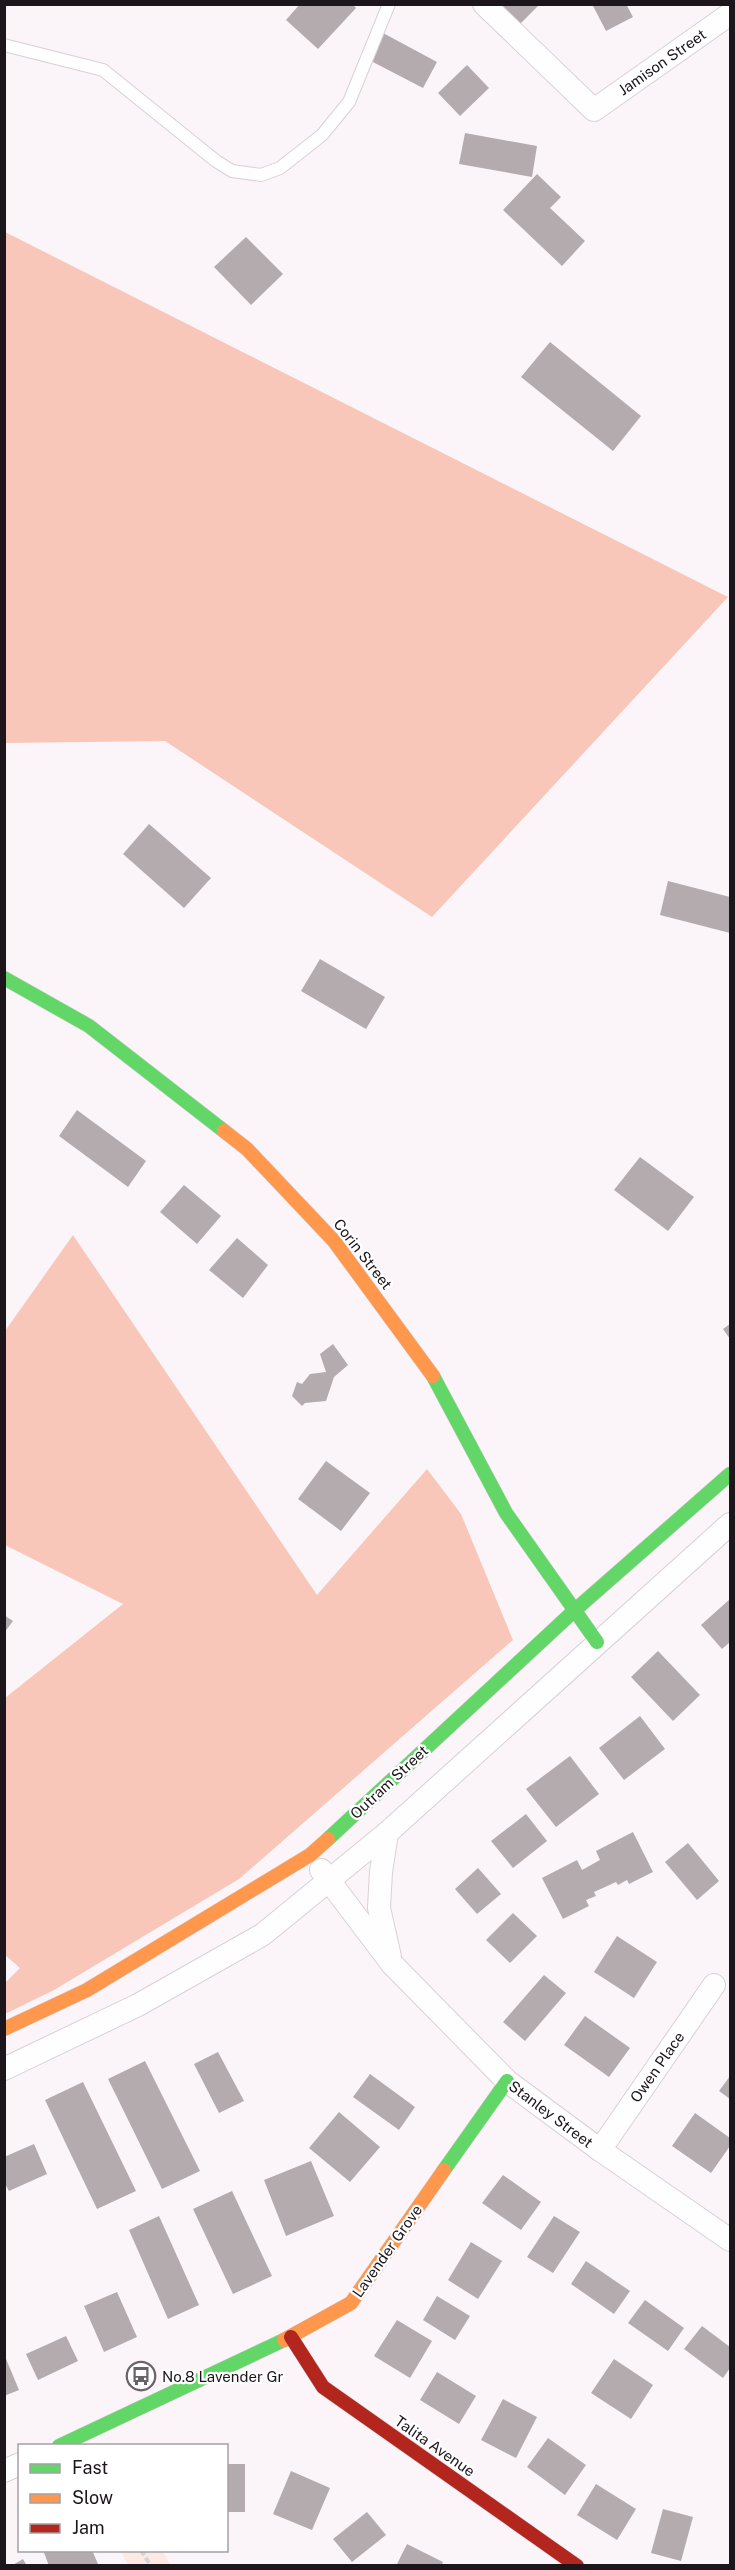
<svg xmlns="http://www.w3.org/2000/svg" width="735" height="2570" font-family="'Public Sans',sans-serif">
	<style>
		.green { fill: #fde8e3 }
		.forest { fill: #f8c7b9 }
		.building { fill: #b4abae }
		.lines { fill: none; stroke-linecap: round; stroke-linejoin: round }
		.lane-casing { stroke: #d8d1d6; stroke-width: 14 }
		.street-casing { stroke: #d8d1d6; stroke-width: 24 }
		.fast-casing { stroke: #d8d1d6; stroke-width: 15 }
		.slow-casing { stroke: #d8d1d6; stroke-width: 15 }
		.jam-casing { stroke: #d8d1d6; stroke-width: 15 }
		.path { stroke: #d6d3d5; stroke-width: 4; stroke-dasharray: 6 3; stroke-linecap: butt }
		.lane { stroke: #fefefe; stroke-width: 12 }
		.street { stroke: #fefefe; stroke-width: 22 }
		.fast { stroke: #63d668; stroke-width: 14 }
		.slow { stroke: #ff974d; stroke-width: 14 }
		.jam { stroke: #b3261e; stroke-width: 14 }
		.labels { text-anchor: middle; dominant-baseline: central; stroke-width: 4.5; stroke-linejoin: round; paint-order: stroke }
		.street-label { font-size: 15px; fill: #1c151b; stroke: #fff }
		.poi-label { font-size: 15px; fill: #1c151b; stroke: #fff; text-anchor: start }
	</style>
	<rect width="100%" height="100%" fill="#fbf5f9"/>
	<polygon class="green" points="121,2551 163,2551 170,2565 128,2565"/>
	<g class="forest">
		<polygon points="5,232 728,597 432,917 165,741 5,743"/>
		<polygon points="73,1235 317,1595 427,1469 461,1514 513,1640 239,1879 54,1990 5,2014 5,1983 20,1968 5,1955 5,1698 123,1604 5,1545 5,1331"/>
	</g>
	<g class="building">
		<polygon points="300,4 352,4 356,8 318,49 286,20"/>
		<polygon points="496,4 540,4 518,26"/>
		<polygon points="592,4 626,4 633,17 606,31"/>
		<polygon points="383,33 437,62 423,88 369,60"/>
		<polygon points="467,65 489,88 460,116 438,93"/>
		<polygon points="465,133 537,146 532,177 459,164"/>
		<polygon points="537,174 561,197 550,208 585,241 562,266 503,210"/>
		<polygon points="246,237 283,274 251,305 214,267"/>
		<polygon points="550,342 641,416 613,451 521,377"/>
		<polygon points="149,824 211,878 184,908 123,854"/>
		<polygon points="668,881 730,897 730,933 660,915"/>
		<polygon points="320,959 385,997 366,1029 301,991"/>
		<polygon points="77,1110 146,1161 128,1187 59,1136"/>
		<polygon points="640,1157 694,1197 668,1231 614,1190"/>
		<polygon points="184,1185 221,1216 197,1244 160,1212"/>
		<polygon points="237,1238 268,1265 243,1298 209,1270"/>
		<polygon points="730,1324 730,1339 723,1329"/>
		<polygon points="333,1344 348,1365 334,1377 326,1401 305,1403 302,1406 292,1396 297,1382 302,1384 310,1374 326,1372 320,1354"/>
		<polygon points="326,1461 370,1493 341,1531 298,1499"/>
		<polygon points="730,1599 730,1642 722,1649 701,1625"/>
		<polygon points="4,1615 13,1621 4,1633"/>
		<polygon points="658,1651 700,1695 673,1721 631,1677"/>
		<polygon points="640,1716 665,1749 624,1780 599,1748"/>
		<polygon points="570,1756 599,1794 556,1827 526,1789"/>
		<polygon points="526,1814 547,1841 513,1868 491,1841"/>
		<polygon points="633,1832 653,1872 629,1884 627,1880 618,1885 616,1882 594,1892 596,1896 586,1900 589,1906 563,1919 542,1878 577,1860 582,1870 600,1860 596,1851"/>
		<polygon points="688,1843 719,1881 697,1900 665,1862"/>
		<polygon points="478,1868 501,1894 477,1914 455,1889"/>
		<polygon points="513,1913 537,1936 510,1963 486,1940"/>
		<polygon points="617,1936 657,1962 634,1998 594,1972"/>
		<polygon points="544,1975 566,1993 525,2041 503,2022"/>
		<polygon points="585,2016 630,2048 609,2077 564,2045"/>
		<polygon points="218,2052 244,2101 219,2113 194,2064"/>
		<polygon points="145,2061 200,2171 162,2189 108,2079"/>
		<polygon points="370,2074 415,2107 399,2130 353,2097"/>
		<polygon points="730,2076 730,2099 719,2091"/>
		<polygon points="83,2082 136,2191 97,2209 45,2100"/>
		<polygon points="339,2112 380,2147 350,2182 309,2148"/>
		<polygon points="695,2113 730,2138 730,2146 711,2173 672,2146"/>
		<polygon points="34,2144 47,2174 9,2191 4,2182 4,2157"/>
		<polygon points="311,2161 334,2216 286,2236 264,2180"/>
		<polygon points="503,2175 541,2202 521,2230 482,2203"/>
		<polygon points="232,2191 272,2276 233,2294 193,2209"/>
		<polygon points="159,2216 199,2305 168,2319 129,2230"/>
		<polygon points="554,2216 580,2232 553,2273 527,2257"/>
		<polygon points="471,2242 502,2261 478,2299 448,2280"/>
		<polygon points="586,2261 630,2291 614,2314 571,2284"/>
		<polygon points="117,2292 137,2337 104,2352 84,2306"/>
		<polygon points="437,2296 470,2316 455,2340 423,2320"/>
		<polygon points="645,2300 684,2328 668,2351 628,2323"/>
		<polygon points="397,2320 432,2341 410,2378 374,2356"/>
		<polygon points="702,2326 730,2347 730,2368 723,2378 684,2349"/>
		<polygon points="66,2336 78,2361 38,2380 26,2354"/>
		<polygon points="4,2354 19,2390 4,2396"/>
		<polygon points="614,2359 653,2385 631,2419 591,2393"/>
		<polygon points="437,2372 476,2396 459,2424 420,2400"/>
		<polygon points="503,2399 537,2417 516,2458 481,2440"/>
		<polygon points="548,2438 586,2465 565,2495 527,2467"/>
		<rect x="226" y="2464" width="19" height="48"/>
		<polygon points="291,2471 330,2488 312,2530 273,2514"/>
		<polygon points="596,2484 636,2509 617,2540 577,2515"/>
		<polygon points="663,2509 693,2517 681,2561 651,2553"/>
		<polygon points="367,2512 386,2535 352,2562 333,2539"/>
		<polygon points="407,2544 443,2562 441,2566 396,2566"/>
		<polygon points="43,2550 92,2550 98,2564 49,2566"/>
		<polygon points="23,2559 27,2566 11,2566"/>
	</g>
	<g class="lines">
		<g class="lane-casing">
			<polyline id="lane" points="4,45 103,70 216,161 232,171 261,175 280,168 322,135 349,102 389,4"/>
		</g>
		<g class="street-casing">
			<g id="street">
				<polyline points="484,4 594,110 730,14"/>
				<polyline points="387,1833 381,1872 379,1908 390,1957"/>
				<polyline points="321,1870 392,1964 507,2081 600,2150 730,2240"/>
				<polyline points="4,2069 138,2005 262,1935 387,1833 730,1524"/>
				<polyline points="600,2150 714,1985"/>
				<polyline points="4,2471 20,2464"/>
			</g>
		</g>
		<g class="fast-casing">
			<g id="fast">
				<polyline points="4,978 89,1026 224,1131"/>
				<polyline points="433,1376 506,1513 597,1642"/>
				<polyline points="328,1839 575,1610 730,1474"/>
				<polyline points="444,2170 507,2081"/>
				<polyline points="59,2446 284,2340"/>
			</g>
		</g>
		<g class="slow-casing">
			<g id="slow">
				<polyline points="224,1131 247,1149 334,1241 433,1376"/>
				<polyline points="4,2029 87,1990 310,1855 328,1839"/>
				<polyline points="284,2340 351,2303 444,2170"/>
			</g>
		</g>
		<g class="jam-casing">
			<polyline id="jam" points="291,2337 323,2387 577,2566"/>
		</g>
		<polyline class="path" points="141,2550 151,2566"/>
		<use href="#lane" class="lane"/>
		<use href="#street" class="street"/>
		<use href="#fast" class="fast"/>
		<use href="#slow" class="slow"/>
		<use href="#jam" class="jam"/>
	</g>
	<defs>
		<g id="bus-ring" transform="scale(1.5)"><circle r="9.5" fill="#fff" stroke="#6a6369" stroke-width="1.5"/><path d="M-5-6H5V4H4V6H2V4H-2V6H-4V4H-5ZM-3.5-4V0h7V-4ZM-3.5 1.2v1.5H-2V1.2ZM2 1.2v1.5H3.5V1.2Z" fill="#6a6369"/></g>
	</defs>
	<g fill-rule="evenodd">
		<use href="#bus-ring" x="141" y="2376"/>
	</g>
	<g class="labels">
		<g class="street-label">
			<text transform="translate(662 62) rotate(-35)">Jamison Street</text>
			<text transform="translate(363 1254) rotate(52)">Corin Street</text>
			<text transform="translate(389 1782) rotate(-43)">Outram Street</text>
			<text transform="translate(657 2067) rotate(-55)">Owen Place</text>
			<text transform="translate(551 2114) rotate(37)">Stanley Street</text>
			<text transform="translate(387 2251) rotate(-55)">Lavender Grove</text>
			<text transform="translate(435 2446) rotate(35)">Talita Avenue</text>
		</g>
		<g class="poi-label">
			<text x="162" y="2376">No.8 Lavender Gr</text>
		</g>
	</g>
	<rect width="735" height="2570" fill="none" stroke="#1c151b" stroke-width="12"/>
	<rect x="18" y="2444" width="210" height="108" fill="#ffffff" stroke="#a4a1a4" stroke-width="1.5"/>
	<rect x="30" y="2464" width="30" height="9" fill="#63d668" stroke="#a4a1a4" stroke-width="1.5"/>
	<text x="72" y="2474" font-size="18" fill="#1c151b">Fast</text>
	<rect x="30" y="2494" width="30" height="9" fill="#ff974d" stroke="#a4a1a4" stroke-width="1.5"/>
	<text x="72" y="2504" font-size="18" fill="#1c151b">Slow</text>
	<rect x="30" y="2524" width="30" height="9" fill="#b3261e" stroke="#a4a1a4" stroke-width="1.5"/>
	<text x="72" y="2534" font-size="18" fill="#1c151b">Jam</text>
</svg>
